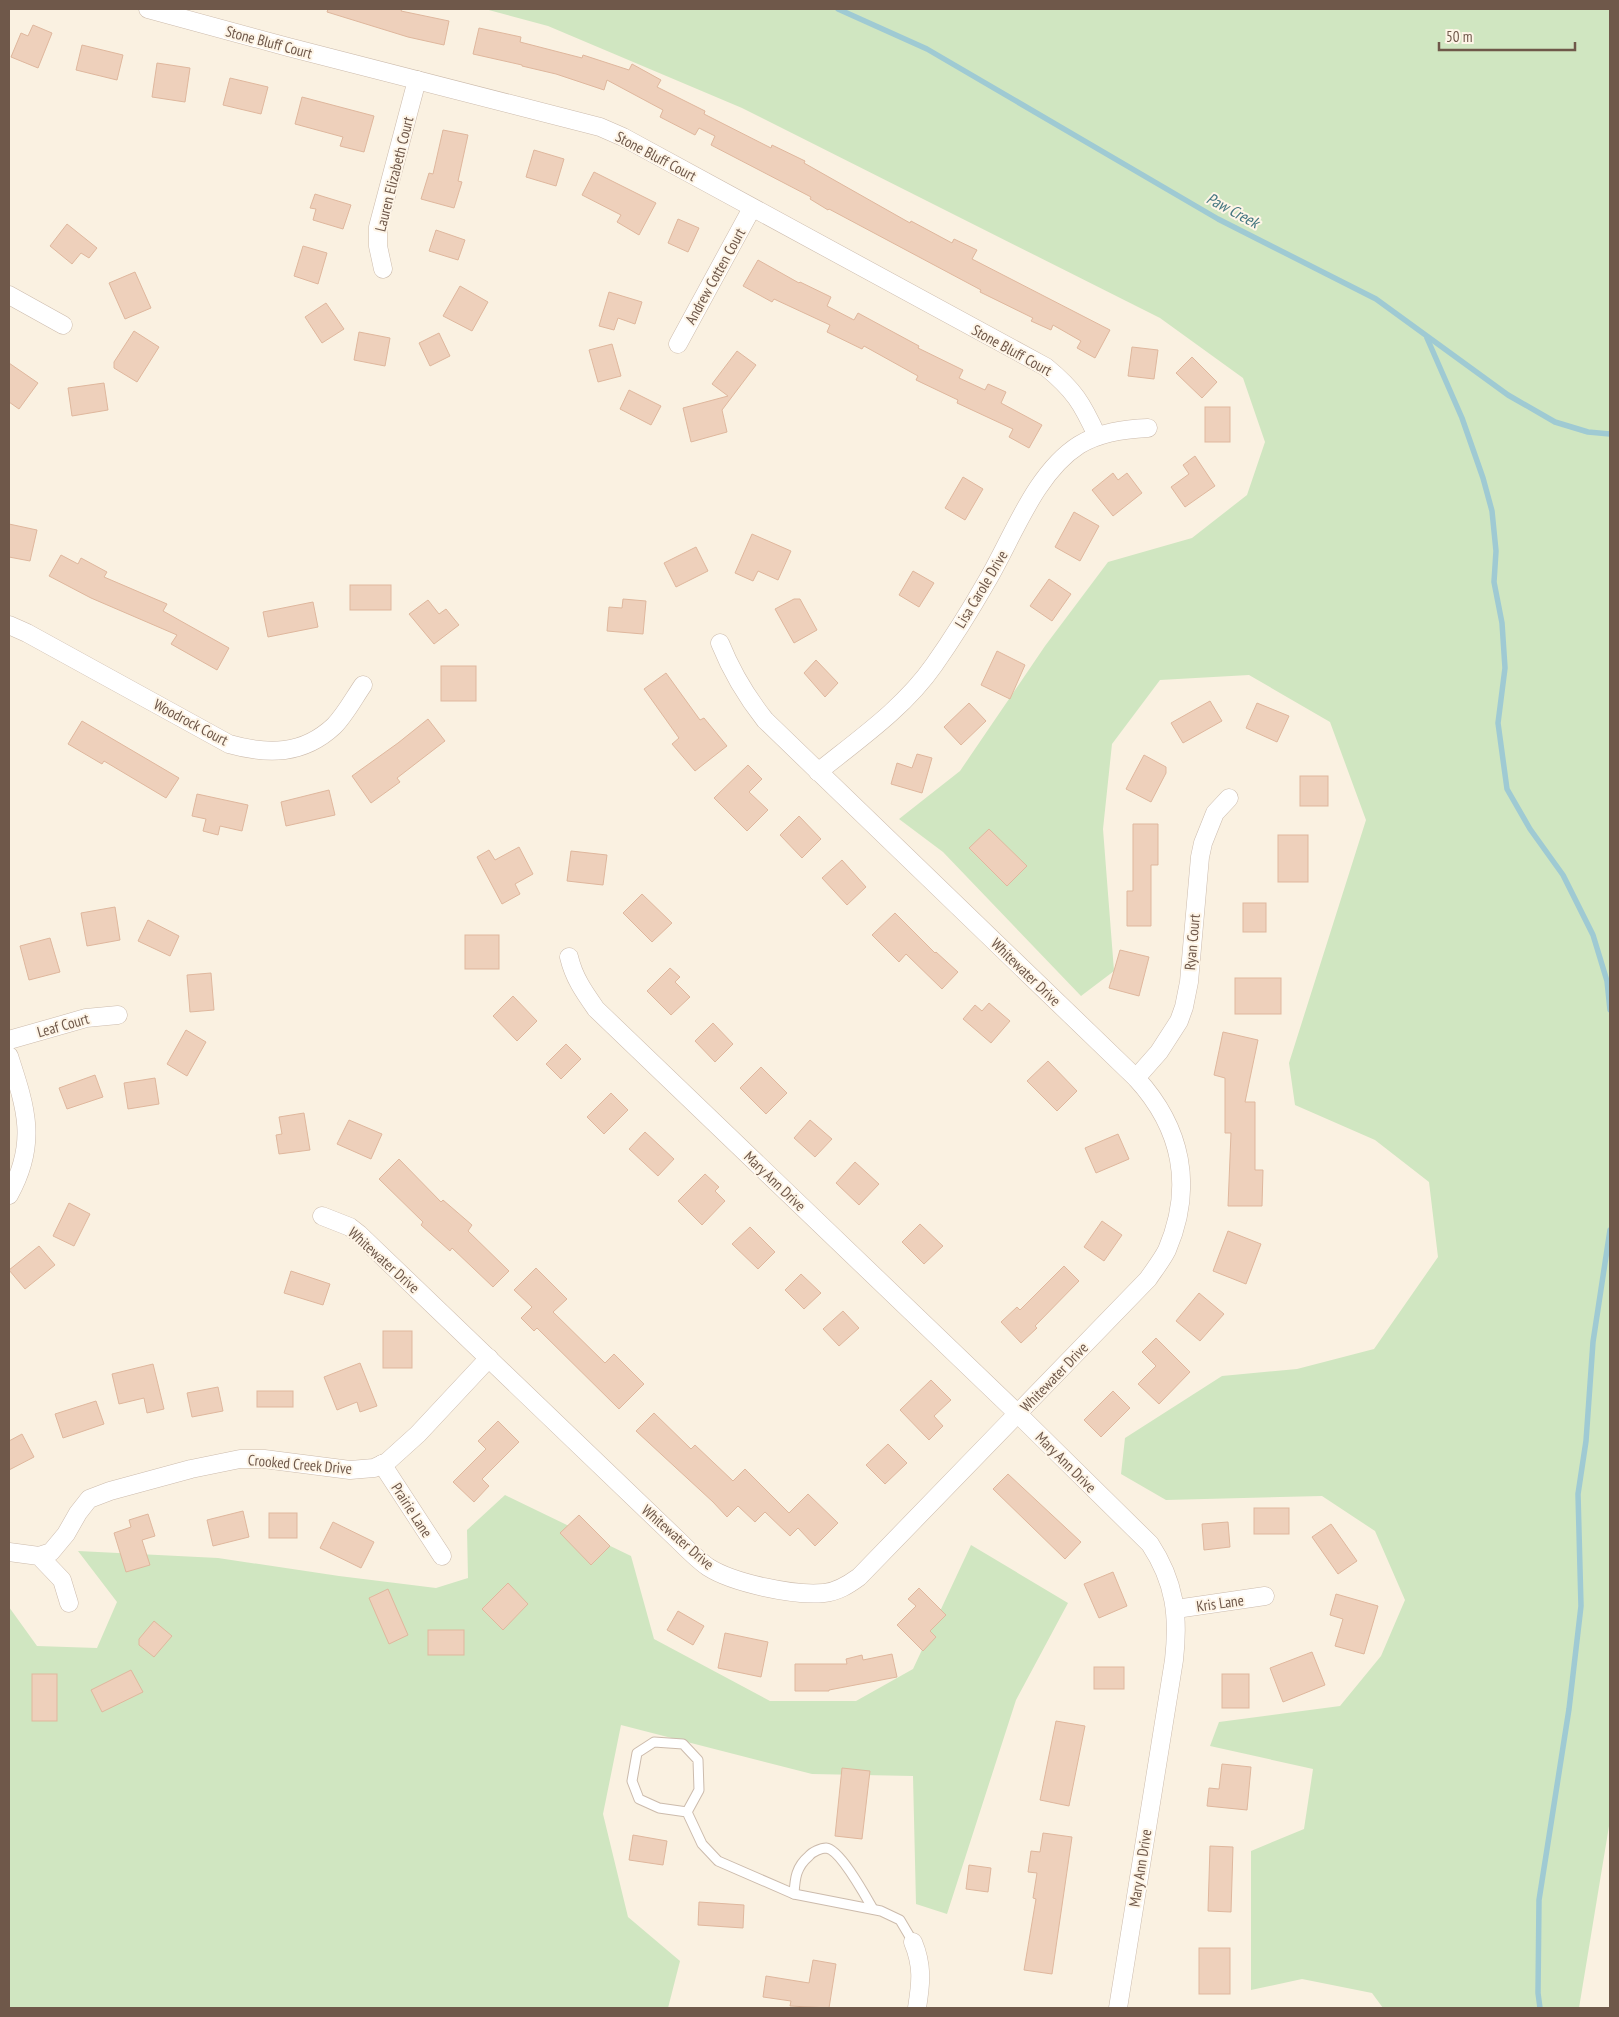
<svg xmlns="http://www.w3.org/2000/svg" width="1619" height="2017" font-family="'PT Sans Narrow',sans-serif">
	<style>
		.green { fill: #d0e6c1 }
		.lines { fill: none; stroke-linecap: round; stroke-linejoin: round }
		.stream { stroke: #9fcad3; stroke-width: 5.5 }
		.building { fill: #eed0bb; stroke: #dfb79d }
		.service-casing { stroke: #ccbbac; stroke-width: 11 }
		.minor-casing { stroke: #ccbbac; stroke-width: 19 }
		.service { stroke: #fff; stroke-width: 9 }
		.minor { stroke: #fff; stroke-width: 18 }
		.labels { text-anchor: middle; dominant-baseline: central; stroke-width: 4; stroke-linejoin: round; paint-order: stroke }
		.street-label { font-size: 15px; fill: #6f584a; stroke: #fef5e7 }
		.water-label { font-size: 16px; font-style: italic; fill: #467782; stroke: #fef5e7 }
	</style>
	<rect width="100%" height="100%" fill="#faf1e1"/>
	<g class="green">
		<polygon points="485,9 1610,9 1610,1820 1579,2008 1383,2008 1372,1993 1302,1979 1251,1990 1251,1851 1304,1829 1313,1769 1210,1746 1219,1722 1340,1706 1381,1656 1405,1600 1375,1531 1322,1496 1166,1500 1121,1474 1125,1438 1222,1376 1297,1369 1374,1349 1438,1257 1429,1182 1375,1140 1295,1105 1289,1063 1366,820 1330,722 1249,675 1160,680 1112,744 1103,829 1114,971 1081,996 943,852 899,819 960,771 1045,646 1108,562 1192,538 1247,495 1265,442 1243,378 1160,318 742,108 548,26"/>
		<polygon points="505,1495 631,1556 654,1639 770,1701 856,1701 913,1669 971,1545 1068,1603 1016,1700 947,1914 916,1904 913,1776 812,1774 621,1725 603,1814 628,1917 680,1961 668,2008 9,2008 9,1607 37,1646 97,1648 117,1602 78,1551 218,1558 339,1576 436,1588 468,1578 467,1530"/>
	</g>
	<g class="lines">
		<g class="stream">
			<polyline points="838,9 927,49 1218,219 1376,299 1508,395 1555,422 1588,432 1610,434"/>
			<polyline points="1427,338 1462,418 1483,478 1492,511 1496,551 1494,582 1502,623 1505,668 1498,723 1507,789 1530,829 1563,875 1593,935 1607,981 1610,1010"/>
			<polyline points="1540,2008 1538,1993 1539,1900 1569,1709 1581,1606 1578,1494 1586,1441 1593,1342 1610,1230"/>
		</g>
	</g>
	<g class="building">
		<polygon points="328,9 402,9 401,11 449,21 444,45 408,37 327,12"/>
		<polygon points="33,25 52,33 38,68 11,57 21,33 28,36"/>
		<polygon points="479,28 521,37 520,42 582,58 583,55 629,70 632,64 661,80 657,87 705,111 704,114 771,148 772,145 805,161 804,163 910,223 911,221 952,243 954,239 977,250 972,259 1110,330 1095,358 1077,348 1081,341 1053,325 1051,330 1031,321 1033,318 980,292 981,290 829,209 828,210 810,199 811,197 711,145 715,136 699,128 695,135 660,117 663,110 607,80 604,90 556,74 522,66 522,65 473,54"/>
		<polygon points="82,45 123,55 117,80 76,70"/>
		<polygon points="157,63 190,68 185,102 152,97"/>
		<polygon points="230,78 268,87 261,114 223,105"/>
		<polygon points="302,97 374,116 364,152 340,146 343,137 295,124"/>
		<polygon points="443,130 468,135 458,181 462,182 454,208 421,199 429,173 433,174"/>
		<polygon points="534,150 564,159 556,186 526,177"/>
		<polygon points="594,172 656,203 639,235 617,222 621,215 582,195"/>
		<polygon points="315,194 351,205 343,229 313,220 316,209 310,208"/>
		<polygon points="678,219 699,228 688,252 668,243"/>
		<polygon points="67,224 97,248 89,258 81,253 72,264 50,246"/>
		<polygon points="436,230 465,240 458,260 429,251"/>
		<polygon points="303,246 327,253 318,284 294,276"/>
		<polygon points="758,260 799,283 800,282 831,297 827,306 854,320 858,313 919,346 918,348 963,370 959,378 985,390 988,384 1006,392 1001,403 1042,425 1029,448 1009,437 1013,429 957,403 958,400 916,380 918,376 864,346 862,349 827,332 830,325 774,299 772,302 743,286"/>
		<polygon points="135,272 151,308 125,319 109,283"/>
		<polygon points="460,286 488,302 472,331 443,316"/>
		<polygon points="609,292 642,302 635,324 618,318 614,330 599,326"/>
		<polygon points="326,303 344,329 322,343 305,317"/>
		<polygon points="134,331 159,347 137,382 114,368 114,362"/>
		<polygon points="359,332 390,338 385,366 354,360"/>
		<polygon points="439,333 450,356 430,366 419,343"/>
		<polygon points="612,344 621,376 598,382 589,350"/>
		<polygon points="1132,347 1158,350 1154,379 1128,376"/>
		<polygon points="737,351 756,365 722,410 727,432 691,442 683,408 728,396 712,384"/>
		<polygon points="1192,357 1217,382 1202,398 1176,373"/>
		<polygon points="9,363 38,383 19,409 9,402"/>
		<polygon points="104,383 108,410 72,416 68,388"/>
		<polygon points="629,390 661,406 651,425 620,409"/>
		<rect x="1205" y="407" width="25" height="35"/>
		<polygon points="1195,456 1215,486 1185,507 1171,487 1189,474 1183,465"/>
		<polygon points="1113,473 1118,480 1127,473 1142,493 1113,516 1092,490"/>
		<polygon points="963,477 983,489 965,520 945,508"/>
		<polygon points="1074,512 1099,526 1080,561 1055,547"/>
		<polygon points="9,524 37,530 30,561 9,557"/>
		<polygon points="752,534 791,551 778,580 758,571 753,581 735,573"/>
		<polygon points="696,547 708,571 676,587 664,563"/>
		<polygon points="61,555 78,564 81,558 107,572 104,577 167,604 163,611 229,648 217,670 171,644 177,635 91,598 49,576"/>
		<polygon points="913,571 934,583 919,607 899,595"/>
		<polygon points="1049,579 1071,594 1052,621 1030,606"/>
		<rect x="350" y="585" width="41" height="25"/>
		<polygon points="623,599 646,601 643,634 607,631 609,607 622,608"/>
		<polygon points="794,599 800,599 817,630 794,643 775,609"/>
		<polygon points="428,600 439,614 446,609 459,625 434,644 409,614"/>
		<polygon points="313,602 318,627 268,637 263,612"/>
		<polygon points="997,651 1025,665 1010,699 981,685"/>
		<polygon points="816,660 838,683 825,697 804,673"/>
		<rect x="441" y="666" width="35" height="35"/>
		<polygon points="666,673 700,720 704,718 727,746 695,771 672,744 679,738 644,689"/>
		<polygon points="1210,701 1222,721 1183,743 1171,723"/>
		<polygon points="969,703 986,721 961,745 944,727"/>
		<polygon points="1257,703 1289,716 1277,742 1246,728"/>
		<polygon points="428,719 445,741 397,778 400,782 371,803 352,776 398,743"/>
		<polygon points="82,721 179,778 166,798 104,761 102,764 68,744"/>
		<polygon points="917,754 932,758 922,793 891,784 897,763 912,768"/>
		<polygon points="1144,755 1166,767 1166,773 1151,802 1126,789"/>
		<polygon points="748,765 762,779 749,792 768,810 747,831 714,798"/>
		<rect x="1300" y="776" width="28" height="30"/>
		<polygon points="329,790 335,815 286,826 281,802"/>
		<polygon points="197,794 248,805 242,831 220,826 218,835 203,831 206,819 192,816"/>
		<polygon points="799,816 821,839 802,858 780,835"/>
		<polygon points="1133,824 1158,824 1158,865 1151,865 1151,926 1127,926 1127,891 1133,891"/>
		<polygon points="989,829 1027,866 1007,886 969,848"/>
		<rect x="1278" y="835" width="30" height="47"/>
		<polygon points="519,847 533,874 515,884 520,894 502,904 477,857 489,850 495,860"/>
		<polygon points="571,851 607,855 603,885 567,881"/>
		<polygon points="842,860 866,887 847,905 822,878"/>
		<polygon points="642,894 672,923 652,942 623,913"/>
		<rect x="1243" y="903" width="23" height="29"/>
		<polygon points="115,907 120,940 87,946 81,913"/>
		<polygon points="895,913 935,953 936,952 958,972 942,989 906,954 899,962 872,935"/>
		<polygon points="148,920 179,936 170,956 138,941"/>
		<rect x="465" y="935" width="34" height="34"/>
		<polygon points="50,938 60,972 29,980 20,946"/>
		<polygon points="1120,950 1149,957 1139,996 1109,988"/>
		<polygon points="670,968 680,977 675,982 690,997 671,1015 647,991"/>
		<polygon points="211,973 214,1010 190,1012 187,975"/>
		<rect x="1235" y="978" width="46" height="36"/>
		<polygon points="513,996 537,1021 517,1041 493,1016"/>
		<polygon points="989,1003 1010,1021 991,1043 963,1019 975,1005 982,1011"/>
		<polygon points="713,1023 733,1044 715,1062 695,1041"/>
		<polygon points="186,1030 206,1042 187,1076 167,1064"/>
		<polygon points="1223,1032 1258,1040 1245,1102 1255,1102 1255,1170 1263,1170 1262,1206 1228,1206 1231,1133 1225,1133 1225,1078 1214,1075"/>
		<polygon points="566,1044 581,1059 561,1079 546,1064"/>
		<polygon points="1048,1061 1077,1091 1057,1111 1027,1081"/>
		<polygon points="761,1067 787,1093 766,1114 740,1088"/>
		<polygon points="95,1075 103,1097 67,1109 59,1088"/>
		<polygon points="155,1078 159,1104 128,1109 124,1083"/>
		<polygon points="611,1093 628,1110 604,1134 587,1117"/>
		<polygon points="304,1113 310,1150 279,1154 276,1135 282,1134 279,1117"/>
		<polygon points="349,1120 382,1134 371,1159 337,1144"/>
		<polygon points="810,1120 832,1139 815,1157 794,1138"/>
		<polygon points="645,1132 674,1159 658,1176 629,1149"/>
		<polygon points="1118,1134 1129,1159 1096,1173 1085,1148"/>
		<polygon points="399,1159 441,1202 443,1200 472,1225 468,1231 509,1271 493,1287 452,1248 450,1251 421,1225 423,1222 379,1179"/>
		<polygon points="855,1162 879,1184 859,1205 836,1183"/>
		<polygon points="705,1174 719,1187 715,1191 725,1201 702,1225 678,1201"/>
		<polygon points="69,1203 90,1214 74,1246 53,1236"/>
		<polygon points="1102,1221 1122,1235 1104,1261 1084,1247"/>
		<polygon points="920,1224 943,1246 924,1264 902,1242"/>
		<polygon points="750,1227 775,1252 758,1269 732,1244"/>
		<polygon points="1228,1231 1261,1244 1246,1284 1213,1271"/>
		<polygon points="39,1246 55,1265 25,1289 9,1270"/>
		<polygon points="1064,1266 1079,1281 1035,1326 1037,1328 1021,1343 1001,1322 1017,1307 1020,1310"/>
		<polygon points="536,1268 567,1299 553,1312 605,1363 614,1354 644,1384 619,1409 537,1328 534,1331 521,1318 532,1307 514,1290"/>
		<polygon points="291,1271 330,1284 323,1305 284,1293"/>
		<polygon points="801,1274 821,1293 804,1309 785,1290"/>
		<polygon points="1199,1293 1224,1314 1200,1341 1176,1321"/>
		<polygon points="843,1311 859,1328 839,1346 823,1329"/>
		<rect x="383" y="1331" width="29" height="37"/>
		<polygon points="1156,1338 1190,1372 1159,1404 1138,1384 1156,1366 1142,1352"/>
		<polygon points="360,1363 377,1406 360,1412 357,1402 337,1410 324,1377"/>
		<polygon points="153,1364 164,1409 147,1413 144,1398 119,1404 112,1374"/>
		<polygon points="931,1380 951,1400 934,1416 943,1426 929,1440 900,1410"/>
		<polygon points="218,1387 223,1411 192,1417 187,1393"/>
		<rect x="257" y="1391" width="36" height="16"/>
		<polygon points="1113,1391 1130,1408 1101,1437 1084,1420"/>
		<polygon points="96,1401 104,1424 63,1438 55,1414"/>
		<polygon points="654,1413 691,1449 695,1445 733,1481 745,1469 789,1513 808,1494 838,1523 815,1546 798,1528 790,1536 765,1512 755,1522 738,1506 727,1517 713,1502 636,1431"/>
		<polygon points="498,1421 519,1442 482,1479 489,1486 474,1502 453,1482 486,1449 478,1441"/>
		<polygon points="22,1434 34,1457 9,1470 9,1441"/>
		<polygon points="888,1444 907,1463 885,1484 866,1465"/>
		<polygon points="1008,1474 1081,1542 1065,1559 993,1489"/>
		<rect x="1254" y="1508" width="35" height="26"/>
		<polygon points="243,1511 249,1537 213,1546 207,1520"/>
		<rect x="269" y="1513" width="28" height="25"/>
		<polygon points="148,1514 155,1536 142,1540 150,1565 126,1572 114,1533 131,1527 129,1520"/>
		<polygon points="579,1515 610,1546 591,1565 560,1533"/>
		<polygon points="333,1522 374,1542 361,1568 320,1548"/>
		<polygon points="1228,1522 1230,1547 1204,1550 1202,1524"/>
		<polygon points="1331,1524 1357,1561 1338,1574 1312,1537"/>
		<polygon points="1113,1572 1127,1606 1099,1618 1084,1584"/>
		<polygon points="508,1583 528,1604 503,1630 482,1609"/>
		<polygon points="919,1588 946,1615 930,1631 936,1637 923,1651 897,1625 916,1606 908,1599"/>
		<polygon points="388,1589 408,1635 389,1644 369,1598"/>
		<polygon points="1336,1594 1378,1606 1364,1654 1335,1646 1343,1619 1330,1615"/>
		<polygon points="678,1611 704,1626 693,1645 667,1630"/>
		<polygon points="154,1621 172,1636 154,1657 139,1645 139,1639"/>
		<rect x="428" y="1630" width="36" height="25"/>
		<polygon points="725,1633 768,1642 761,1677 718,1668"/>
		<polygon points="1312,1652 1325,1685 1283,1702 1270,1668"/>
		<polygon points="892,1654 897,1677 829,1690 829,1691 795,1691 795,1664 847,1664 846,1659 862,1655 863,1660"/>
		<rect x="1094" y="1667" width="30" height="22"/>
		<polygon points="131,1670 143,1692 102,1712 91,1690"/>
		<rect x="32" y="1674" width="25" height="47"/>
		<rect x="1222" y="1674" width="27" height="34"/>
		<polygon points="1056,1721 1085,1726 1069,1806 1040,1800"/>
		<polygon points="1222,1764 1251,1767 1247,1810 1207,1806 1209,1788 1219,1789"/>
		<polygon points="842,1768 870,1771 862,1839 835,1836"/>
		<polygon points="1043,1833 1072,1837 1052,1974 1024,1970 1036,1899 1033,1898 1037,1873 1028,1872 1031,1851 1040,1852"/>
		<polygon points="633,1835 667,1841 663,1865 629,1860"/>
		<polygon points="1210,1846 1233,1847 1231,1912 1208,1911"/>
		<polygon points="969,1865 991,1868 988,1892 966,1889"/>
		<polygon points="699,1902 744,1905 743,1928 698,1925"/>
		<rect x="1199" y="1948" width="31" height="46"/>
		<polygon points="813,1960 836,1964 829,2008 790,2006 791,2001 763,1997 766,1976 809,1983"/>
	</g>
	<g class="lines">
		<g class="service-casing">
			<g id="service">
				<polyline points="687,1812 659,1808 639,1799 632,1781 637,1753 654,1742 683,1744 698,1760 699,1790 687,1812 702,1844 718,1861 794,1894 881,1911 900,1920 913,1942"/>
				<path d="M 794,1894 C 795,1878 796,1867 809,1856 C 812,1852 821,1848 826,1848 C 840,1849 866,1897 873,1909"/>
			</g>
		</g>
		<g class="minor-casing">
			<g id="minor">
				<path d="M 148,9 L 288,47 L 600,127 L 623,137 L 1046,367 C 1074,390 1082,403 1097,436"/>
				<polyline points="383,269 378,246 378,227 417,80"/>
				<polyline points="9,295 63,325"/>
				<polyline points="678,344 752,208"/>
				<path d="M 9,625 L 27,633 L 229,744 C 268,755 303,755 334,726 C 345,715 354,698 363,685"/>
				<path d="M 818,772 C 859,739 904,708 934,665 C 953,638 971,609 987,581 C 1013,537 1035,473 1079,445 C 1100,432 1125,429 1148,428"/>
				<path d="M 569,957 C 574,978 584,992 596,1009 L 1018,1414 L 1150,1544 C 1175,1582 1179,1616 1174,1660 L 1118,2008"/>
				<polyline points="9,1040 86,1018 118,1015"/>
				<path d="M 9,1056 C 26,1108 38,1143 9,1195"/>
				<polyline points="1136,1078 1159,1052 1179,1021 1184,1007 1189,982 1200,857 1203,843 1215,813 1229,798"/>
				<path d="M 322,1216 L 350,1227 L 359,1234 L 679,1541 C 688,1550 698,1560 708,1567 C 733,1583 794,1596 824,1593 C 837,1592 848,1585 859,1577 L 1148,1279 C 1154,1270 1162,1260 1167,1250 C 1194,1187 1182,1128 1136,1078 L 765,720 C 746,696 732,673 720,643"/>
				<polyline points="382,1464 442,1556"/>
				<polyline points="9,1552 39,1556 62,1580 69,1603"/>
				<polyline points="39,1556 51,1552 66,1534 78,1513 89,1499 110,1491 191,1469 240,1459 264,1459 350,1470 374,1468 387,1462 418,1434 489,1358"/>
				<polyline points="1176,1609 1265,1596"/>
				<path d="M 913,1942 C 923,1966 921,1983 917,2008"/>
			</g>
		</g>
		<use href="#service" class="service"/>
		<use href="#minor" class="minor"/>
	</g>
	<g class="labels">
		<g class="street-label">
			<text transform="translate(269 42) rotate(15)">Stone Bluff Court</text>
			<text transform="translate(656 156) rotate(28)">Stone Bluff Court</text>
			<text transform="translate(394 174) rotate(-76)">Lauren Elizabeth Court</text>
			<text transform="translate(715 276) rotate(-61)">Andrew Cotten Court</text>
			<text transform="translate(1012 350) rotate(29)">Stone Bluff Court</text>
			<text transform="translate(981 589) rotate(-59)">Lisa Carole Drive</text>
			<text transform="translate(191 722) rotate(28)">Woodrock Court</text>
			<text transform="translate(1192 942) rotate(-85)">Ryan Court</text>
			<text transform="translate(1026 972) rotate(44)">Whitewater Drive</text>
			<text transform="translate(63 1025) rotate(-16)">Leaf Court</text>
			<text transform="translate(775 1181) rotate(44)">Mary Ann Drive</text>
			<text transform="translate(384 1260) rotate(42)">Whitewater Drive</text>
			<text transform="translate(1054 1377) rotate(-46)">Whitewater Drive</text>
			<text transform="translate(1066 1462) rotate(45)">Mary Ann Drive</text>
			<text transform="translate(300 1464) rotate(5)">Crooked Creek Drive</text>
			<text transform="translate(412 1510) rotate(57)">Prairie Lane</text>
			<text transform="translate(678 1537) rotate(41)">Whitewater Drive</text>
			<text transform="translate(1220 1603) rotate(-8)">Kris Lane</text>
			<text transform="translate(1140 1868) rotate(-81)">Mary Ann Drive</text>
		</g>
		<g class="water-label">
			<text transform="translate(1233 210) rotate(28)">Paw Creek</text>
		</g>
	</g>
	<rect width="1619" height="2017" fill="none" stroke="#6f584a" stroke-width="20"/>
	<path d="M1439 42v8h136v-8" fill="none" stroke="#6f584a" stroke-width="2.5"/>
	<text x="1446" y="42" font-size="15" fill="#6f584a" stroke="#fef5e7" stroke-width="4" paint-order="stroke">50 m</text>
</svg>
